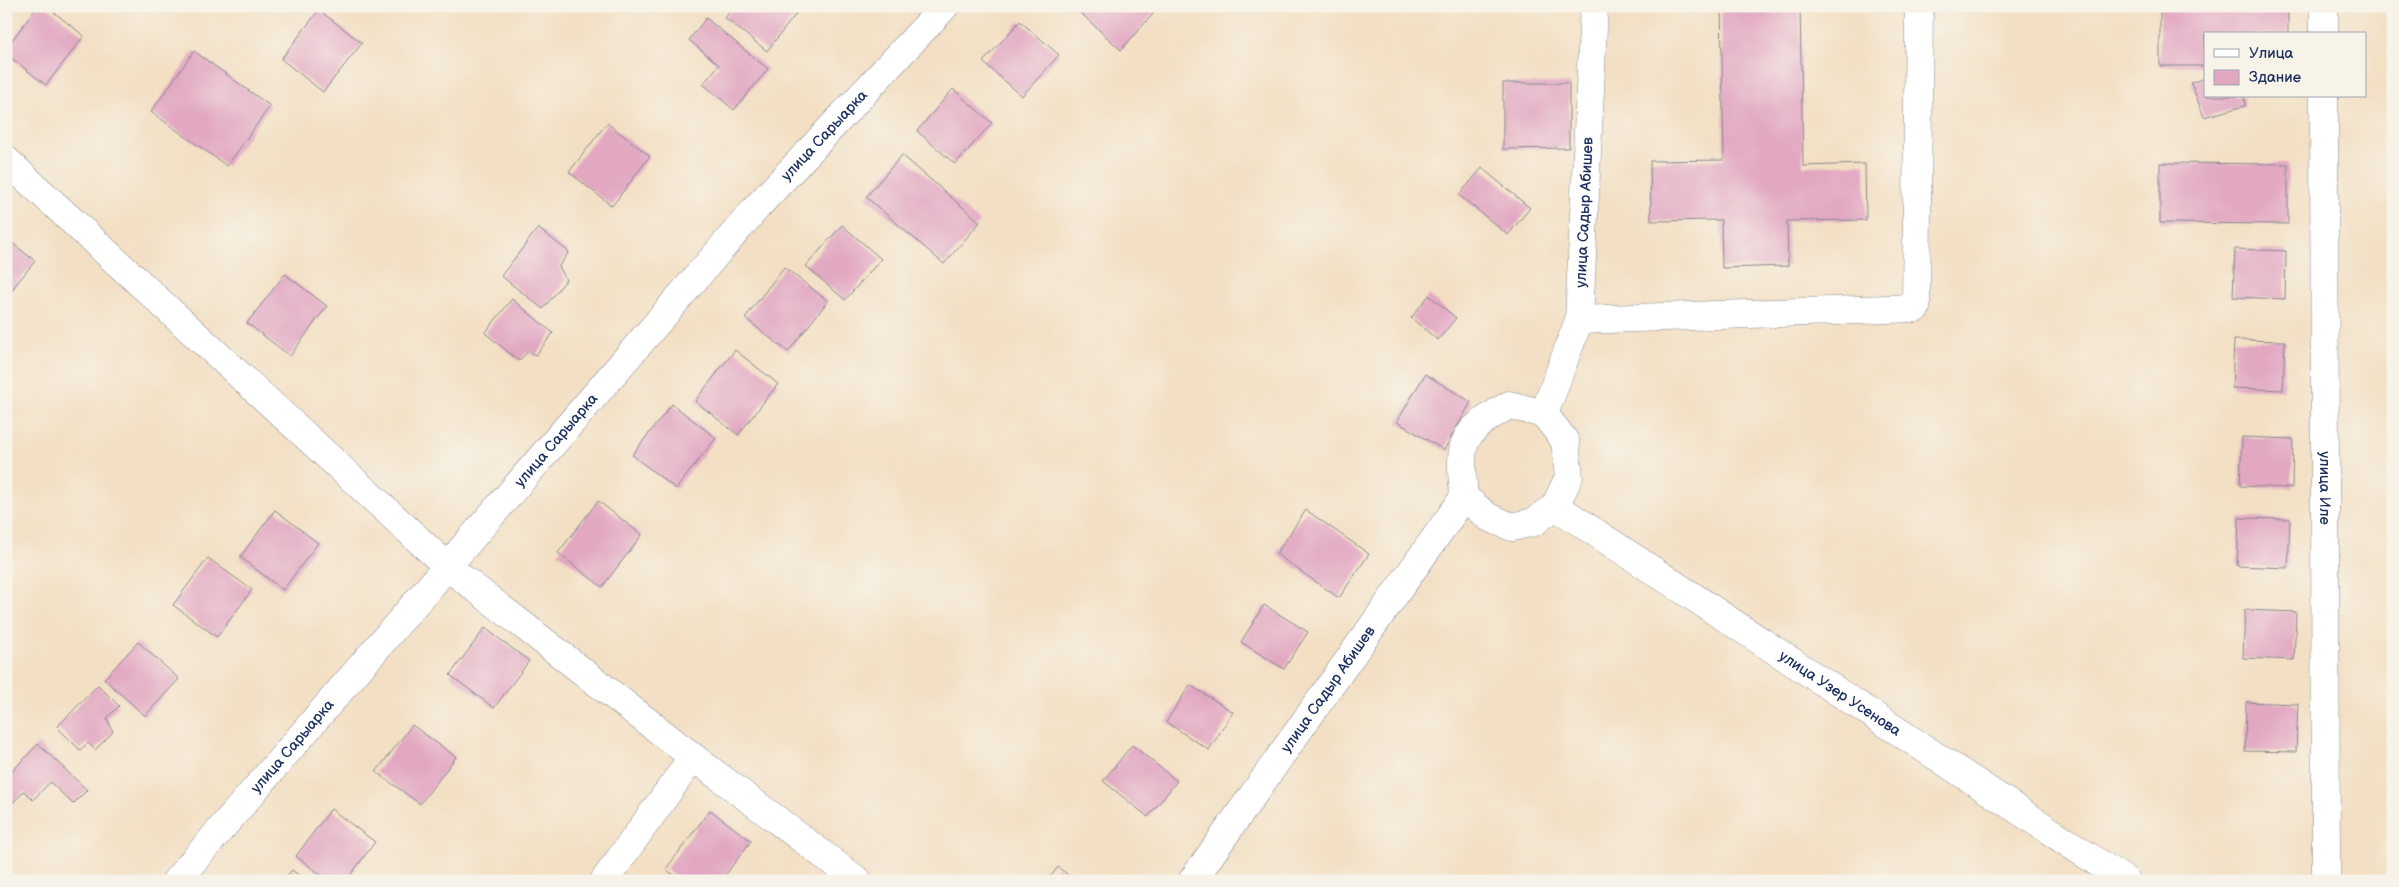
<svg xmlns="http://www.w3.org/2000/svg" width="2399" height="887" font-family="'Balsamiq Sans',sans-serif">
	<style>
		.building { fill: #e2a8c2 }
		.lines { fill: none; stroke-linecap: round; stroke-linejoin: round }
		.minor-casing { stroke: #878790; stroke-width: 29 }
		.minor { stroke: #fff; stroke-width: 28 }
		.labels { text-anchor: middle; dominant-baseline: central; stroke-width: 4; stroke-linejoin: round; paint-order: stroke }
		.street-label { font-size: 15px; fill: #1b2f5e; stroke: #f7f3e8 }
	</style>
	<rect width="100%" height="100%" fill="#f7f3e8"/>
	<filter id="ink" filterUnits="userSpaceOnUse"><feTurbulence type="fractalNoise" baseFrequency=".02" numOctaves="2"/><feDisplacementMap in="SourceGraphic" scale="10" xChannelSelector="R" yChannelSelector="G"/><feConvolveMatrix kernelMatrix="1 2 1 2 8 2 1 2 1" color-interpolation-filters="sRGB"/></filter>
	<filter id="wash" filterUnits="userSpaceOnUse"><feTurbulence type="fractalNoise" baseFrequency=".0096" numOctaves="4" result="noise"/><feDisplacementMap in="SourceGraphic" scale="20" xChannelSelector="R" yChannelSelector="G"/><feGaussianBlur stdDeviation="1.12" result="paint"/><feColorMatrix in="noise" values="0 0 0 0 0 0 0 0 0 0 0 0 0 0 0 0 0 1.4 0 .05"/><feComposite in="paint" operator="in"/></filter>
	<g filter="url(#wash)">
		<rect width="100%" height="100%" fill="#f3dfc3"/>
		<g id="blocks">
			<g class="building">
				<polygon points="38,6 46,6 84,36 46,85 6,54 6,48"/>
				<polygon points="734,6 802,6 767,51 725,18"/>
				<polygon points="1073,6 1160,6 1121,50"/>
				<polygon points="1721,6 1800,6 1803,166 1865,164 1866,220 1787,221 1788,266 1722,268 1721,220 1651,221 1650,161 1724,160"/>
				<polygon points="2160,6 2288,7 2288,34 2205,34 2205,66 2160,66"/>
				<polygon points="319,10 362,43 323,92 281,59"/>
				<polygon points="706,18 768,69 734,110 703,84 719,65 689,40"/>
				<polygon points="1020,21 1059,55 1022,96 983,62"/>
				<polygon points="194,51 270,106 227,166 151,112"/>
				<polygon points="2205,78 2205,96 2244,96 2245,106 2204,117 2191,83"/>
				<polygon points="1503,83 1569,83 1569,148 1503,149"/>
				<polygon points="953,89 992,123 955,164 917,131"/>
				<polygon points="607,123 650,156 612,206 569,172"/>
				<polygon points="902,155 980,222 944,264 866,197"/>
				<polygon points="2160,163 2288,164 2288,224 2160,223"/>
				<polygon points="1482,168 1530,208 1508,235 1459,195"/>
				<polygon points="842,225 881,259 845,300 806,266"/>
				<polygon points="538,228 569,252 559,266 566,280 543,309 501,276"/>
				<polygon points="6,238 35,261 6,297"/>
				<polygon points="2235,249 2286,251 2285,299 2233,297"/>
				<polygon points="784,267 828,301 788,352 745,318"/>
				<polygon points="285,274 327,306 290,356 247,323"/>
				<polygon points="1429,295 1456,318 1438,340 1411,318"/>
				<polygon points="512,299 553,333 536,355 527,352 519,361 485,333"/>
				<polygon points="2234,340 2285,341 2283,390 2232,388"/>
				<polygon points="735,350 778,384 738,435 695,401"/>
				<polygon points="1425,374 1471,402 1444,450 1397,422"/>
				<polygon points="672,404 716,438 676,489 632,455"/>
				<polygon points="2242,437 2293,439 2292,488 2240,486"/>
				<polygon points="598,501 642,535 602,587 558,553"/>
				<polygon points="275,510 318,543 283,590 240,557"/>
				<polygon points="1306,510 1369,554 1339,598 1276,554"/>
				<polygon points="2239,518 2290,519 2288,568 2237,566"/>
				<polygon points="208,558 252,590 217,637 173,605"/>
				<polygon points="1264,605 1308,632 1284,669 1241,642"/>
				<polygon points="2245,610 2296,612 2294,660 2243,658"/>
				<polygon points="485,628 529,661 494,708 450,675"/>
				<polygon points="138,642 179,679 145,716 104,679"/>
				<polygon points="98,685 119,706 107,718 113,732 95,750 88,743 80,750 57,727"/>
				<polygon points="1190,685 1233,712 1209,750 1166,722"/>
				<polygon points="2246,702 2298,704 2296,752 2245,751"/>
				<polygon points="412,725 456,757 420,804 376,772"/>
				<polygon points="38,744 87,790 73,804 50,782 33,800 24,791 13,803 6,789 6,778"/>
				<polygon points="1132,745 1177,781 1148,817 1103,781"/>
				<polygon points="331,809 375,842 346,881 329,881 296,856"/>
				<polygon points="710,810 751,841 721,881 681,881 666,869"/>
				<polygon points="1058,867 1076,881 1047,881"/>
				<polygon points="292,870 306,881 281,881"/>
			</g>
		</g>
	</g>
	<g filter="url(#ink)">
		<use href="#blocks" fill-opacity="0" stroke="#878790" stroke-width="1"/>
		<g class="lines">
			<g class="minor-casing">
				<g id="minor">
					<polyline points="2324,6 2324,34"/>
					<path id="s1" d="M 2324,96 L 2326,881"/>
					<polyline points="6,160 448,567 693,757 858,881"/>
					<polyline points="1579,320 1916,308 1919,6"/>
					<path d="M 1509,405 L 1544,414 L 1565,441 L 1569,477 L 1555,506 L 1534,522 L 1512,527 L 1488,517 L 1464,497 C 1459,440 1459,434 1509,405 Z"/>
					<path id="s2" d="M 1544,414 L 1579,320 L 1594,6"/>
					<path id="s3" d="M 1555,506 L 2126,881"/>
					<path id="s4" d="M 176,881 L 757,207 L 945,6"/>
					<polyline points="604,881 693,757"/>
					<path id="s5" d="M 1192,881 L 1464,497"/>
				</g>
			</g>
			<use href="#minor" class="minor"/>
		</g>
	</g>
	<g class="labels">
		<g class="street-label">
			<text stroke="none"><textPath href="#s4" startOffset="988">улица Сарыарка</textPath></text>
			<text stroke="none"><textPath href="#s2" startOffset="208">улица Садыр Абишев</textPath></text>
			<text stroke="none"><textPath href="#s4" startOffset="582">улица Сарыарка</textPath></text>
			<text stroke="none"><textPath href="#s1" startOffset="392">улица Иле</textPath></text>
			<text stroke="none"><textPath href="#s5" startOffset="235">улица Садыр Абишев</textPath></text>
			<text stroke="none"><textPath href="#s3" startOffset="341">улица Узер Усенова</textPath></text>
			<text stroke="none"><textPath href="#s4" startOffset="178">улица Сарыарка</textPath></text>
		</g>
	</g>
	<rect width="2399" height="887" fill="none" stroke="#f7f3e8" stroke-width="25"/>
	<rect x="2204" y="32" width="162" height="65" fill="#f7f3e8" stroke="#9fa5b1"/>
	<rect x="2214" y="49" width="25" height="8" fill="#ffffff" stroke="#9fa5b1"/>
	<text x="2249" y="58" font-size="15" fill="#1b2f5e">Улица</text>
	<rect x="2214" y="70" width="25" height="15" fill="#e2a8c2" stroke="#9fa5b1"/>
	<text x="2249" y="82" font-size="15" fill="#1b2f5e">Здание</text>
</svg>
